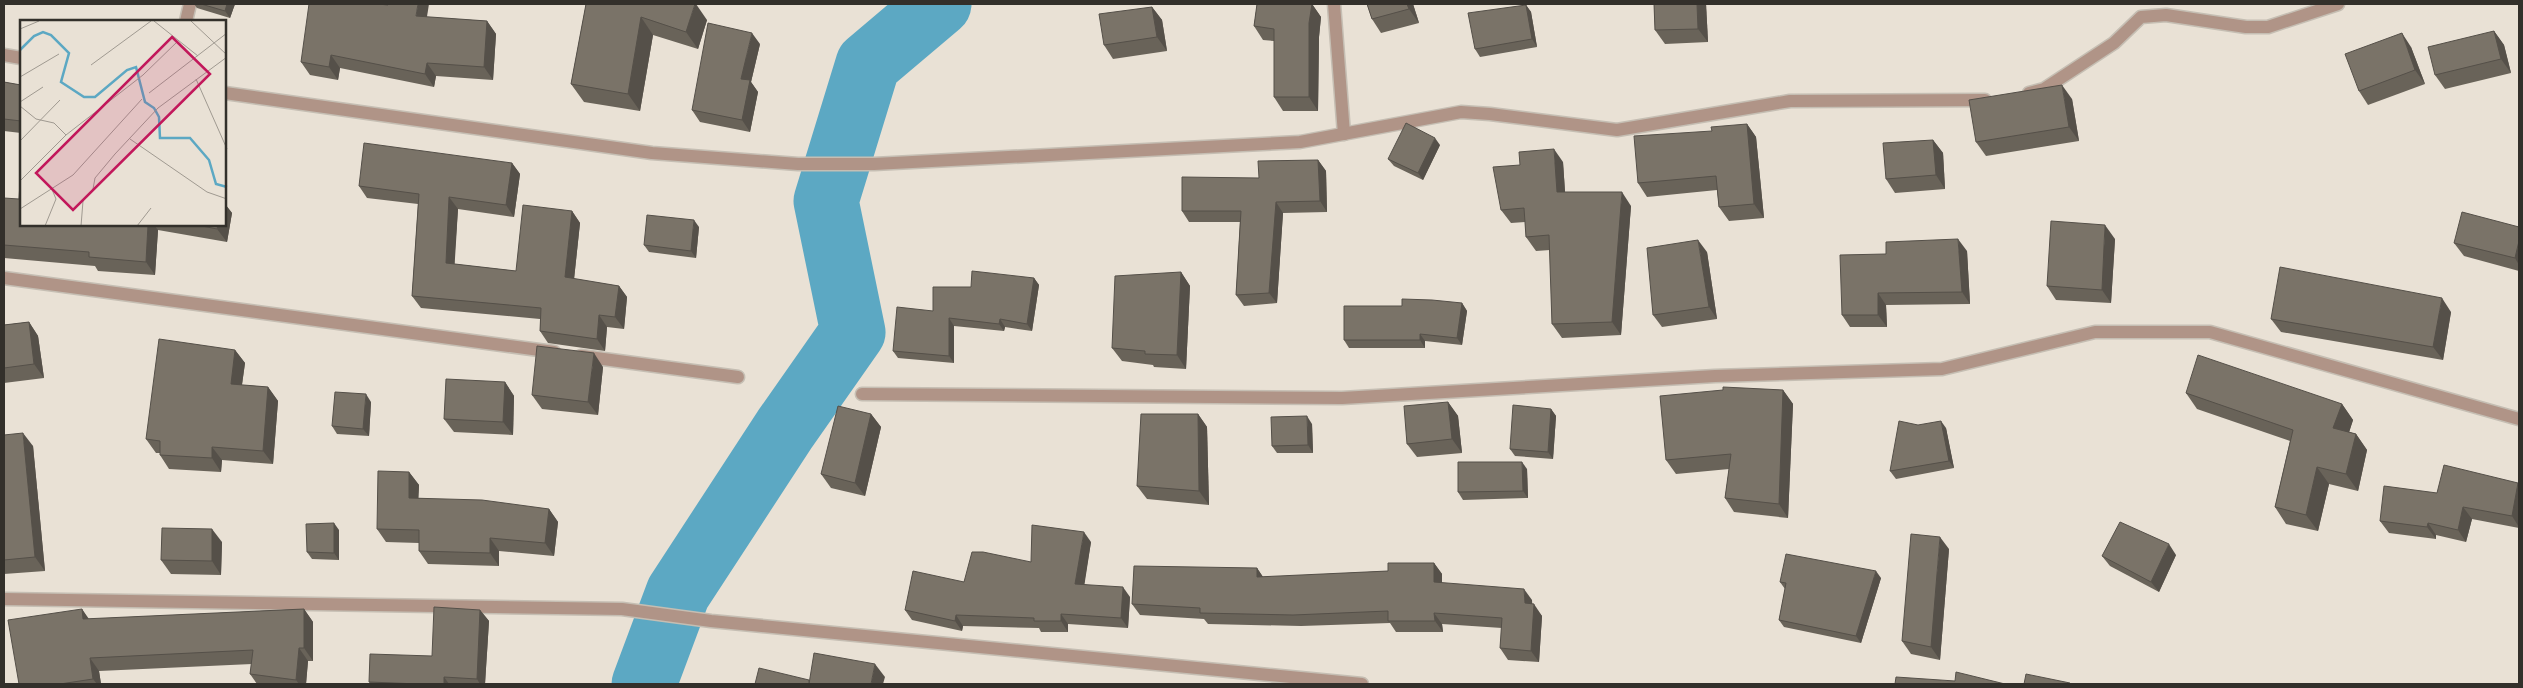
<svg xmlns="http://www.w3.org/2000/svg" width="2523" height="688" font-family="'Space Grotesk',sans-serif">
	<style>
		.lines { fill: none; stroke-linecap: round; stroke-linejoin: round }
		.river { stroke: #5ca8c3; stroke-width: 65 }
		.minor-casing { stroke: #c5beb3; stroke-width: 15 }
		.minor { stroke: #b09487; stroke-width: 12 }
		.wall { fill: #696359 }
		.shaded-wall { fill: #555049 }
		.building { fill: #7a7368; stroke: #555049 }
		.inset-river { fill: none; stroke: #5ca8c3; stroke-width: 2.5 }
		.inset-road { fill: none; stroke: #a09a91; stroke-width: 1 }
		.view { fill: #c2185b; fill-opacity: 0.15; stroke: #c2185b; stroke-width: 2.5 }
		.inset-edge { fill: none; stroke: #33302b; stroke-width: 2.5 }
	</style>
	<rect width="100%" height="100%" fill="#e9e1d5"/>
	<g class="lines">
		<polyline class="river" points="644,684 678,593 785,429 853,332 826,201 868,64 939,4"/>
		<g class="minor-casing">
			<g id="minor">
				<polyline points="1334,4 1344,134"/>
				<polyline points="186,21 190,4"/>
				<polyline points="4,55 21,58"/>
				<polyline points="225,93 652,153 798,164 874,164 1300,142 1461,112 1490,114 1617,130 1790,101 1985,100"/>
				<polyline points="2029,93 2044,89 2114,43 2141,17 2166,15 2246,27 2268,27 2338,4"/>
				<polyline points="4,278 554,352"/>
				<polyline points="581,356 738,377"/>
				<polyline points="862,394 1342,398 1715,376 1942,369 2095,332 2210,332 2519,419"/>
				<polyline points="4,599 622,609 711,621 1362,684"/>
			</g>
		</g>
		<use href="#minor" class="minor"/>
	</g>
	<g class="wall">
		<polygon points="194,4 235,4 230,18 197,8"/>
		<polygon points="586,4 707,20 698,49 653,35 640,111 584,102 571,84"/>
		<polygon points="1257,4 1312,4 1321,17 1319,37 1318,111 1283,111 1274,97 1274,41 1263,40 1254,26"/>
		<polygon points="1367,4 1413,4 1419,23 1381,33 1372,19"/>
		<polygon points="1654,4 1706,4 1708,42 1665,44 1655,30"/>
		<polygon points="1526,5 1531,12 1537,47 1480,57 1475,49"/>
		<polygon points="1152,7 1162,20 1167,51 1113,59 1104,45"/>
		<polygon points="427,17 487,21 496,34 493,80 436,76 434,87 340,68 338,80 310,75 301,62"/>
		<polygon points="2494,31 2504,45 2511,73 2445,89 2435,75"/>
		<polygon points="760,44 751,82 758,92 750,132 700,122 692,110"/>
		<polygon points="2411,47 2425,84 2368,105 2359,91"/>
		<polygon points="4,82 21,85 21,133 4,131"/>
		<polygon points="2072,99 2079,141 1986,156 1976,142"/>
		<polygon points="1747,124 1756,137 1764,218 1729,221 1719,207 1717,190 1647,197 1638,183 1712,131"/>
		<polygon points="1933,140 1943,153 1945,189 1895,193 1886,179"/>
		<polygon points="1440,145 1423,180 1394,166 1388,159"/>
		<polygon points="1318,160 1326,171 1327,212 1283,213 1277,303 1244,306 1236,295 1240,222 1189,222 1182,211 1259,178"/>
		<polygon points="1563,162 1565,192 1631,206 1621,335 1562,338 1552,324 1550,250 1536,251 1526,237 1525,222 1511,223 1501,210 1520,165"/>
		<polygon points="512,163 520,174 514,217 458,209 454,264 516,271 572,211 580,223 574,279 619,286 627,297 624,329 607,327 605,351 548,343 540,331 540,319 421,308 412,296 418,204 367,198 359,186"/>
		<polygon points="4,198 21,225 225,225 225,204 232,213 227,242 158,230 155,275 98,271 95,266 4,258"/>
		<polygon points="699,227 696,258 649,252 644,245"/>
		<polygon points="2519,227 2519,271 2464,256 2454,243"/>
		<polygon points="2115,239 2111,303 2056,300 2047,286"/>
		<polygon points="1967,251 1970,304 1886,305 1887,327 1850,327 1842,315 1886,254"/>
		<polygon points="1707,252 1717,319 1662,327 1653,315"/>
		<polygon points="1181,272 1190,286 1186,369 1154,367 1153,365 1122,361 1112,348"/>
		<polygon points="1034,278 1039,285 1032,331 1005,327 1004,331 954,326 954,363 898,358 893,351 933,311 971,287"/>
		<polygon points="1462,303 1467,311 1462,345 1425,341 1425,348 1349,348 1344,340 1402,306"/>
		<polygon points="2451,312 2443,360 2281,332 2271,319"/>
		<polygon points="29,322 38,336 44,378 4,383 4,325"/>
		<polygon points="235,350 245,363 242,385 268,387 278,401 273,464 222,460 221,472 169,469 160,455 160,453 156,453 146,439"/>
		<polygon points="603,367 598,415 542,409 532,395"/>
		<polygon points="505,382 514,396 513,435 454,432 444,419"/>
		<polygon points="1783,390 1793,404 1788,518 1734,512 1725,498 1729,469 1676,474 1666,460"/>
		<polygon points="2186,393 2342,404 2353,420 2349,432 2356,434 2367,450 2358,491 2329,484 2318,531 2286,524 2275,507 2290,441 2197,409"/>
		<polygon points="371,402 369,436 337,434 332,426"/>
		<polygon points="1448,402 1458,416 1462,453 1417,457 1407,444"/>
		<polygon points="1551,409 1556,416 1553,459 1515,456 1510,449"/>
		<polygon points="871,414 881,427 865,496 831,488 821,474"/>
		<polygon points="1198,414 1207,427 1209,505 1147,499 1137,486"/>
		<polygon points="1312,424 1313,453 1277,453 1272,446"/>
		<polygon points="1918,425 1946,428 1954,468 1896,479 1890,471"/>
		<polygon points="4,435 33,446 45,571 4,574"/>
		<polygon points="1527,469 1528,498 1463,500 1458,492"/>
		<polygon points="409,472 419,485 418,498 549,509 558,522 554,556 499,551 499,566 428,564 419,551 419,543 386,542 377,529"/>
		<polygon points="2518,483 2519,486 2519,528 2472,519 2466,542 2436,535 2436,539 2389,533 2380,521 2437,493"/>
		<polygon points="339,530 339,560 312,559 307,552"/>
		<polygon points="222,542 221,575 171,574 161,560"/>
		<polygon points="1091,542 1084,584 1130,597 1128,628 1068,624 1068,632 1041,632 1039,628 963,626 962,631 912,620 905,610 964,582 1031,562"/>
		<polygon points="1949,549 1940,660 1911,654 1902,641"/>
		<polygon points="2176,555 2159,592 2110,566 2102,556"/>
		<polygon points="1434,563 1442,574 1442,583 1532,600 1532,604 1542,616 1539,662 1508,660 1500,648 1502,628 1442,624 1443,632 1396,632 1390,623 1301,626 1208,624 1204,619 1140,615 1132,604 1257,568 1263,577 1388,571"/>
		<polygon points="1881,578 1861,643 1784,627 1779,620 1785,589 1780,582"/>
		<polygon points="82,609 88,619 304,609 313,622 313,661 308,661 306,684 257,684 250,674 252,664 99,671 101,684 19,684"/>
		<polygon points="480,610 489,621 485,684 370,684 369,682 432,656"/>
	</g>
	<g class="shaded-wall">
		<polygon points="227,4 235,4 230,18 225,11"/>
		<polygon points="418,4 429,4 425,29 416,16"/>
		<polygon points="695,4 696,4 707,20 698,49 686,32"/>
		<polygon points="1312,4 1321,17 1319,37 1318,111 1309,97 1309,23"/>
		<polygon points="1407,4 1413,4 1419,23 1409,9"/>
		<polygon points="1697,4 1706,4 1708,42 1698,29"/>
		<polygon points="1526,5 1531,12 1537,47 1532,39"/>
		<polygon points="1152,7 1162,20 1167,51 1157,37"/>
		<polygon points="641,17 653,35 640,111 628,94"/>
		<polygon points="487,21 496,34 493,80 484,67"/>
		<polygon points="2494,31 2504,45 2511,73 2501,59"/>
		<polygon points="752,33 760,44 751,82 758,92 750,132 742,120 741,79"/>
		<polygon points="2402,33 2411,47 2425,84 2415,70"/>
		<polygon points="331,55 340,68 338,80 329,67"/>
		<polygon points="427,63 436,76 434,87 425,74"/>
		<polygon points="2062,85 2072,99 2079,141 2069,127"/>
		<polygon points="1747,124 1756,137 1764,218 1754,204"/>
		<polygon points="1435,138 1440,145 1423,180 1418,173"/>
		<polygon points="1933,140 1943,153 1945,189 1936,175"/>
		<polygon points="1554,149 1563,162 1566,206 1557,192"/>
		<polygon points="1318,160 1326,171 1327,212 1320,201"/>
		<polygon points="512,163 520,174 514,217 506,205"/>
		<polygon points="1622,192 1631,206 1621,335 1612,322"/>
		<polygon points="449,197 458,209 454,275 446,263"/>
		<polygon points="1276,202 1283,213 1277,303 1269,293"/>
		<polygon points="225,204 232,213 227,242 217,229 218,225 225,225"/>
		<polygon points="572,211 580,223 573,289 565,277"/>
		<polygon points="694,220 699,227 696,258 691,251"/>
		<polygon points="148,225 154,225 158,230 155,275 146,262"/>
		<polygon points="2105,225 2115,239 2111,303 2102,290"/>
		<polygon points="1958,239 1967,251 1970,304 1962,292"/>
		<polygon points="1698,240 1707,252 1717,319 1709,307"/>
		<polygon points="2519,241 2519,265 2515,258"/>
		<polygon points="1181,272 1190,286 1186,369 1177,355"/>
		<polygon points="1034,278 1039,285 1032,331 1027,324"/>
		<polygon points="619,286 627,297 624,329 615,317"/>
		<polygon points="1878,293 1886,305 1887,327 1878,315"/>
		<polygon points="2442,298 2451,312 2443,360 2433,347"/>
		<polygon points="1462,303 1467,311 1462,345 1457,338"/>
		<polygon points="599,315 607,327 605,351 597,339"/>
		<polygon points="949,318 954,326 954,363 949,356"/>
		<polygon points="1000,319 1005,327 1004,331 999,324"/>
		<polygon points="29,322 38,336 44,378 34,364"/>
		<polygon points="1420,334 1425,341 1425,348 1420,340"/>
		<polygon points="235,350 245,363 240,398 231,384"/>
		<polygon points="594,353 603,367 598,415 588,402"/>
		<polygon points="505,382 514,396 513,435 503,422"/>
		<polygon points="268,387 278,401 273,464 263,451"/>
		<polygon points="1783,390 1793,404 1788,518 1779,504"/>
		<polygon points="366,394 371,402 369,436 363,429"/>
		<polygon points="1448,402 1458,416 1462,453 1452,439"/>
		<polygon points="2342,404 2353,420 2345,445 2333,428"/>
		<polygon points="1551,409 1556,416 1553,459 1548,452"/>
		<polygon points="871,414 881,427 865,496 855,483"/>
		<polygon points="1198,414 1207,427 1209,505 1199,491"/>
		<polygon points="1307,416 1312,424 1313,453 1308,445"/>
		<polygon points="1941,421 1946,428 1954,468 1949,461"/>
		<polygon points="23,433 33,446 45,571 35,557"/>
		<polygon points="2356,434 2367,450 2358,491 2346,474"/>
		<polygon points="212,447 222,460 221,472 212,458"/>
		<polygon points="1522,462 1527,469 1528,498 1523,491"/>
		<polygon points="2317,467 2329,484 2318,531 2306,515"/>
		<polygon points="409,472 419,485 418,511 409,498"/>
		<polygon points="2518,483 2519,486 2519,527 2512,516"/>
		<polygon points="2463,507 2472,519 2466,542 2458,530"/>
		<polygon points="549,509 558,522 554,556 545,543"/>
		<polygon points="334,523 339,530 339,560 334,553"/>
		<polygon points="2428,523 2436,535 2436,539 2427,527"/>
		<polygon points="212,529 222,542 221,575 212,561"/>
		<polygon points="1084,532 1091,542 1083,594 1075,584"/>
		<polygon points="1940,537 1949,549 1940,660 1931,647"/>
		<polygon points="490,538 499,551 499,566 490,553"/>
		<polygon points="2169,544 2176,555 2159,592 2151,582"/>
		<polygon points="1434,563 1442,574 1442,594 1434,582"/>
		<polygon points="1257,568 1265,580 1257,577"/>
		<polygon points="1876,571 1881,578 1861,643 1856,636"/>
		<polygon points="1123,587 1130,597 1128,628 1121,618"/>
		<polygon points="1524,589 1532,600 1533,615 1525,603"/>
		<polygon points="1534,604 1542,616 1539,662 1531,651"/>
		<polygon points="82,609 91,622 83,619"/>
		<polygon points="304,609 313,622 313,661 304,648"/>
		<polygon points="480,610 489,621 485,684 480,684 477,679"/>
		<polygon points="1434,613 1442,624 1443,632 1435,621"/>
		<polygon points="1061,614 1068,624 1068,632 1061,621"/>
		<polygon points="956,615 963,626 962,631 955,621"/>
		<polygon points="299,648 308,661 306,684 299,684 296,680"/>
		<polygon points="90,658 99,671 101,684 97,684 93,679"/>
		<polygon points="875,664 885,677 883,684 871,684"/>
		<polygon points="444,677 449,684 444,684"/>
	</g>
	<g class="building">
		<polygon points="201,4 227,4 225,11"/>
		<polygon points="309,4 378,4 388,5 388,4 418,4 416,16 487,21 484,67 427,63 425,74 331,55 329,67 301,62"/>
		<polygon points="586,4 695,4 686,32 641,17 628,94 571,84"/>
		<polygon points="1257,4 1312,4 1309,23 1309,97 1274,97 1274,29 1254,26"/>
		<polygon points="1367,4 1407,4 1409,9 1372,19"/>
		<polygon points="1654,4 1697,4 1698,29 1655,30"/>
		<polygon points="1526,5 1532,39 1475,49 1468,13"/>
		<polygon points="1152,7 1157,37 1104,45 1099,14"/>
		<polygon points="708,23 752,33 741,79 750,80 742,120 692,110"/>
		<polygon points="2494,31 2501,59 2435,75 2428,47"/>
		<polygon points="2402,33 2415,70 2359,91 2345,54"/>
		<polygon points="4,82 21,85 21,121 4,119"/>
		<polygon points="2062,85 2069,127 1976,142 1969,100"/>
		<polygon points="1406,123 1435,138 1418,173 1388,159"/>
		<polygon points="1747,124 1754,204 1719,207 1716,176 1638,183 1634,136 1712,131 1711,127"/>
		<polygon points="1933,140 1936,175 1886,179 1883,143"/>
		<polygon points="364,143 512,163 506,205 449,197 446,263 516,271 523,205 572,211 565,277 619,286 615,317 599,315 597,339 540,331 541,308 412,296 419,194 359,186"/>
		<polygon points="1554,149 1557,192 1622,192 1612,322 1552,324 1549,235 1526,237 1524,208 1501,210 1493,167 1520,165 1519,152"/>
		<polygon points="1318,160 1320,201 1276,202 1269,293 1236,295 1241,211 1182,211 1182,177 1259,178 1258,161"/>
		<polygon points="21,166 21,225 148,225 146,262 89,257 89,252 4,245 4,198 19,199"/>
		<polygon points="2462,212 2519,227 2519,241 2515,258 2454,243"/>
		<polygon points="647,215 694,220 691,251 644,245"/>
		<polygon points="2051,221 2105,225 2102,290 2047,286"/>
		<polygon points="197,225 218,225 217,229"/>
		<polygon points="1958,239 1962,292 1878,293 1878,315 1842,315 1840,255 1886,254 1886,242"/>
		<polygon points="1698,240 1709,307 1653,315 1647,248"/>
		<polygon points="2280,267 2442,298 2433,347 2271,319"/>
		<polygon points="972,271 1034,278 1027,324 1000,319 999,324 949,318 949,356 893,351 897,307 933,311 933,287 971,287"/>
		<polygon points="1181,272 1177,355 1145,354 1145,351 1112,348 1115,276"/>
		<polygon points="1402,299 1432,300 1462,303 1457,338 1420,334 1420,340 1344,340 1344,306 1402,306"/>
		<polygon points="29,322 34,364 4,368 4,325"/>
		<polygon points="159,339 235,350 231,384 268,387 263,451 212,447 212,458 160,455 160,441 146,439"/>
		<polygon points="537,346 594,353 588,402 532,395"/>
		<polygon points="2198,355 2342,404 2333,428 2356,434 2346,474 2317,467 2306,515 2275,507 2293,430 2186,393"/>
		<polygon points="446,379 505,382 503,422 444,419"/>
		<polygon points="1723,387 1783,390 1779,504 1725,498 1731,454 1666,460 1660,396 1723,390"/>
		<polygon points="335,392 366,394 363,429 332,426"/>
		<polygon points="1448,402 1452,439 1407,444 1404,406"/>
		<polygon points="1513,405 1551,409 1548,452 1510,449"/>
		<polygon points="838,406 871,414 855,483 821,474"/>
		<polygon points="1141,414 1198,414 1199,491 1137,486"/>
		<polygon points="1307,416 1308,445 1272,446 1271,417"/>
		<polygon points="1899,421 1918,425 1941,421 1949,461 1890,471"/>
		<polygon points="23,433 35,557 4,560 4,435"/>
		<polygon points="1458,462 1522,462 1523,491 1458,492"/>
		<polygon points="2444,465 2518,483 2512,516 2463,507 2458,530 2428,523 2427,527 2380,521 2384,486 2437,493"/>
		<polygon points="378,471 409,472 409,498 482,500 549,509 545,543 490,538 490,553 419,551 419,530 377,529"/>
		<polygon points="2120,522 2169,544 2151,582 2102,556"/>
		<polygon points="334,523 334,553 307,552 306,524"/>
		<polygon points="1032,525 1084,532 1075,584 1123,587 1121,618 1061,614 1061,621 1034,621 1034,618 956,615 955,621 905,610 913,571 964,582 972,552 983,552 1031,562"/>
		<polygon points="162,528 212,529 212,561 161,560"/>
		<polygon points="1911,534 1940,537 1931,647 1902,641"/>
		<polygon points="1786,554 1876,571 1856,636 1779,620 1786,583 1780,582"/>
		<polygon points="1388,563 1434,563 1434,582 1524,589 1525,603 1534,604 1531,651 1500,648 1502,618 1434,613 1435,621 1388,621 1388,611 1293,615 1200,613 1200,608 1132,604 1134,566 1257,568 1257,577 1388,571"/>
		<polygon points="434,607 480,610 477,679 444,677 444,684 419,684 369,682 370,654 432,656"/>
		<polygon points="82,609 83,619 304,609 304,648 299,648 296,680 250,674 253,650 90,658 93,679 60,684 19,684 8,620"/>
		<polygon points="814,653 875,664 871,684 809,684"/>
		<polygon points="759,668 809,680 809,684 755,684"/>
		<polygon points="1956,672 2005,684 1895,684 1896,677 1955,681"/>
		<polygon points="2026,674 2070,683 2070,684 2024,684"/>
	</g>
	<g transform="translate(20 20)">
		<rect width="206" height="206" fill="#e9e1d5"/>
		<path class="inset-river" d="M 0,30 L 14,16 L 23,12 L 31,15 L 49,33 L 41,62 L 64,77 L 75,77 L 107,50 L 116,47 L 125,82 L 134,88 L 139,97 L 140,118 L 170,118 L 189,140 L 196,164 L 207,167"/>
		<path class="inset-road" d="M 134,1 L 178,36M 171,1 L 207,35M 0,9 L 19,1M 71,45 L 131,1M 0,57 L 39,34M 176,59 L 207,129M 129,73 L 207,13M 0,82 L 23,67M 0,86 L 16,99 L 34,103 L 46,115M 110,119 L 187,172 L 207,179M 0,121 L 40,80M 0,161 L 46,115 L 123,55 L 158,21M 0,189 L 53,155 L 122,79M 25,206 L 36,179 L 31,167M 61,206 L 63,181 L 73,169 L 75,158 L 95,134 L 138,88 L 207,37M 117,206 L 131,188"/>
		<path class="view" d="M 152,17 L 190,54 L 53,190 L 16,153 Z"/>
		<rect width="206" height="206" class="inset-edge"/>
	</g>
	<rect width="2523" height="688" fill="none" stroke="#33302b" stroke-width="10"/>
</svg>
